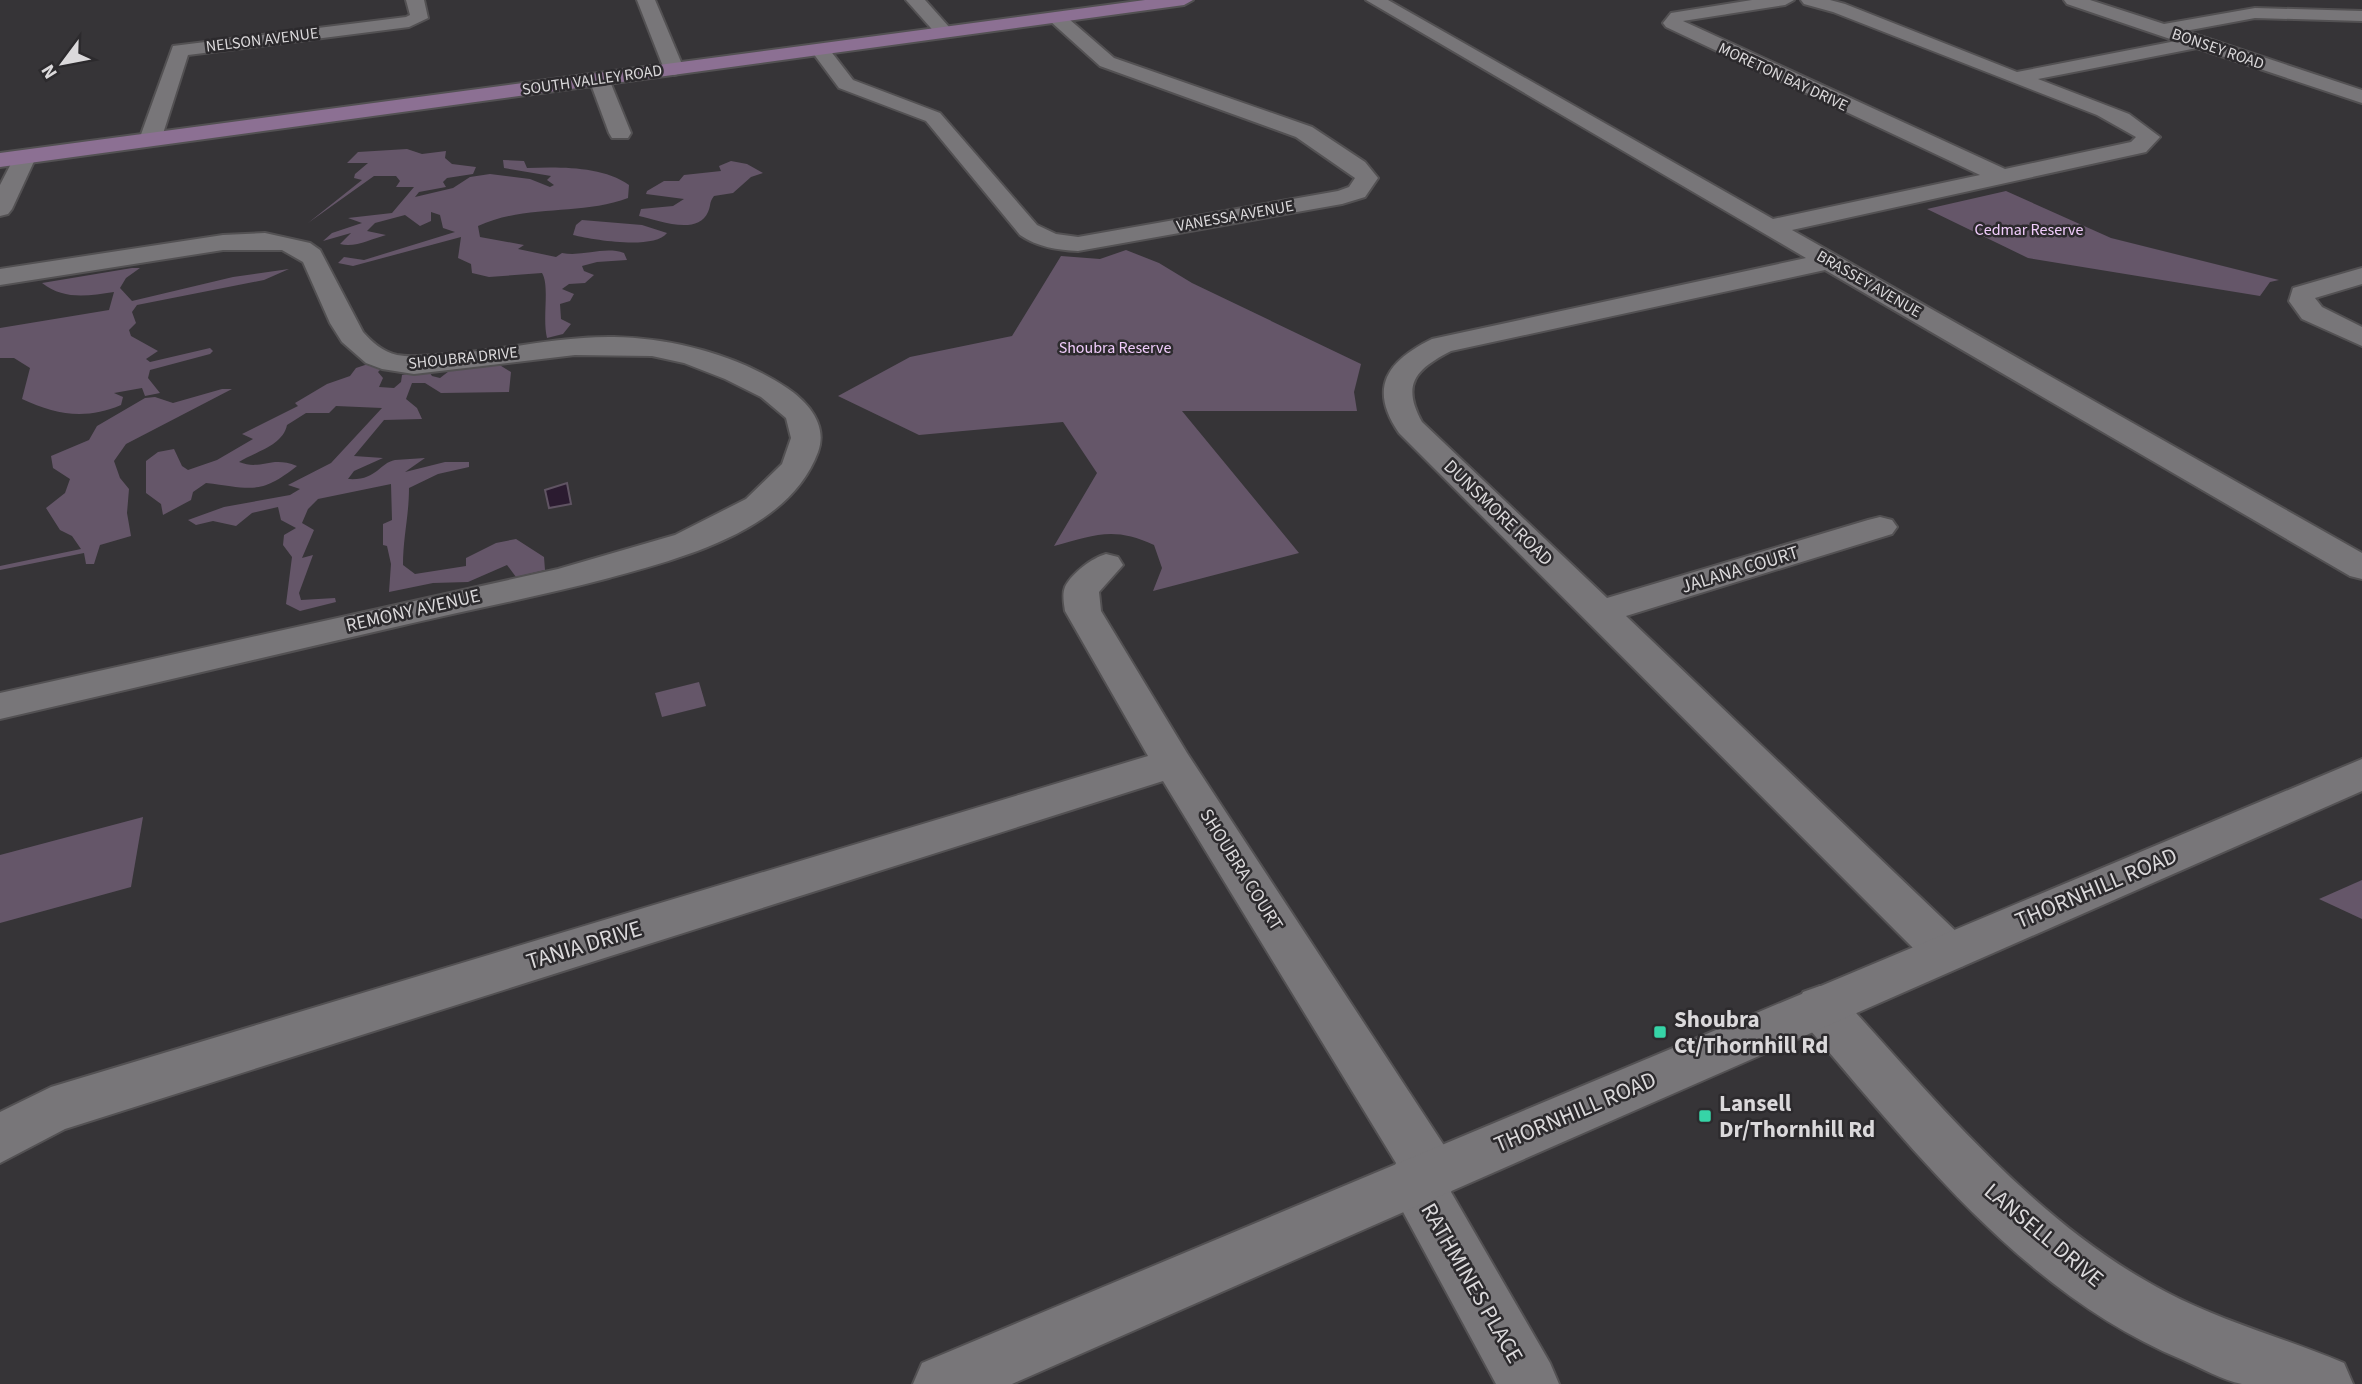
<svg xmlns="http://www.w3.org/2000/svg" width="2362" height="1384" font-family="'Source Sans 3',sans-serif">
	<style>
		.green { fill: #655669 }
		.water { fill: #2b1b30; stroke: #605463; stroke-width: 2 }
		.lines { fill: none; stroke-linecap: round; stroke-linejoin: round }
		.minor-casing { stroke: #535153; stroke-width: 4 }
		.tertiary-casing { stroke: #535153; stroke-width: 4 }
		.secondary-casing { stroke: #535153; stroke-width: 4 }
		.minor { fill: #787679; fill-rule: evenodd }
		.tertiary { fill: #787679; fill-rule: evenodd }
		.secondary { fill: #8c7093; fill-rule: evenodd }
		.poi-dot { fill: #36d4a7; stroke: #2c2a2d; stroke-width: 2.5 }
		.labels { text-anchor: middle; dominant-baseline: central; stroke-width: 5; stroke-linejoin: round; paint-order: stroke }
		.far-street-label { font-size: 16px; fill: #dbd9db; stroke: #2c2a2d }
		.far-park-label { font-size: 16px; fill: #f1cdfc; stroke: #2c2a2d }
		.street-label { font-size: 19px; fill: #dbd9db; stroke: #2c2a2d }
		.near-street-label { font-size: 23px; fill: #dbd9db; stroke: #2c2a2d }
		.near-poi-label { font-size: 23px; font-weight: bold; fill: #dbd9db; stroke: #2c2a2d; text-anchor: start }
	</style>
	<rect width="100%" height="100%" fill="#363437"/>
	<g class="green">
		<path d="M 407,149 L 422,154 L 446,151 L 445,158 L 452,164 L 476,167 L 473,174 L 447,178 L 443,182 L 446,187 L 419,192 L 415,197 L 453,188 L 470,177 L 490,174 L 530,179 L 550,187 L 554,185 L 547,180 L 551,176 L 504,168 L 503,160 L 524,161 L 527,168 C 560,167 602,166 629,185 L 628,198 C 580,216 525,204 478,226 L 480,237 L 524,245 L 518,249 L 556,257 L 562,253 C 583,257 604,246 624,253 L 627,260 L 597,262 L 582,266 L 584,271 L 594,275 L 585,283 L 569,284 L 562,289 L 574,294 L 570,301 L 560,304 L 561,319 L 571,324 L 563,334 L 547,338 C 542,318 550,286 542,273 L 489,277 L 472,273 L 471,264 L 458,258 L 461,237 L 353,266 L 338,263 L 344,257 L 364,260 L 455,232 L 443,228 L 440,215 L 431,212 L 431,221 L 420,226 L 405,215 L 375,223 L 367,231 L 386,235 C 371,239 355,248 340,244 L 351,233 L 323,241 L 332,233 L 362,223 L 348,218 L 392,213 L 414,187 L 396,187 L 400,181 L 396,176 L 374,176 L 308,223 L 362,180 L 354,178 L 355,174 L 368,163 L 347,163 L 358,152 Z"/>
		<path d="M 731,161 L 747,164 L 763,173 L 751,177 L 733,193 L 714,196 C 709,202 711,206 708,212 C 697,237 656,219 639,216 L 641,209 L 673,206 L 684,199 L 646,194 L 647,191 L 664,181 L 679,181 L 684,175 L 721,171 L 719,166 Z"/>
		<polygon points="2006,191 2111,238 2279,280 2270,282 2260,296 2028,258 1927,209"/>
		<path d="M 582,220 L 642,225 L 667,233 C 654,250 594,240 573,235 L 576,225 Z"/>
		<path d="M 1126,250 L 1159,263 L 1192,283 L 1361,364 L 1354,392 L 1357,411 L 1182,411 L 1299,553 L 1153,591 L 1162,568 L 1154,545 C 1114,526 1094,535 1054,546 L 1097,473 L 1063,422 L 919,435 L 838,396 L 910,357 L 1012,336 L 1061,256 L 1100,259 Z"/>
		<path d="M 132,268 L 140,268 L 126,278 L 120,288 L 132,301 L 233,277 L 289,269 L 264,280 L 137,305 L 132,312 L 136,323 L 129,330 L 131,336 L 158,351 L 146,359 L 150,362 L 210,348 L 213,351 L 210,354 L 150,370 L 148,378 L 160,393 L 145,396 L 142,388 L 114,393 L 123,397 L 121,405 C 86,420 56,415 22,399 L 30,368 L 14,358 L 0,358 L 0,328 L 109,310 L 114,292 C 87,296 64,300 42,283 Z"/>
		<path d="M 485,363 L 498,364 L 511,372 L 509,392 L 441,393 L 425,383 L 412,383 L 406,399 L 417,408 L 422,419 L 384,420 L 354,456 L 383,458 L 354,471 L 348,479 C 377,481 379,463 395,460 C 405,459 415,459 425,458 L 405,472 L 445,462 L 469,462 L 469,467 L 438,474 L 409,488 C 409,516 403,537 403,565 L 415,574 L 466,566 L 466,558 L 496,543 L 516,539 L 544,557 L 545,570 L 516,577 L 507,565 L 468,582 L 433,583 L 389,592 L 391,564 L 387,546 L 383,545 L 383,524 L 392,520 L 391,484 L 318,499 L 308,509 L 302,523 L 314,530 L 302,558 L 313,555 L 299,593 L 301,600 L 335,598 L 336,602 L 300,611 L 286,604 L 292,557 L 283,545 L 284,535 L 296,528 L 281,520 L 278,507 L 252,513 L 236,526 L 213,521 L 196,525 L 188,520 L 224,507 L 290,495 L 300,489 L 288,485 L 331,463 L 382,408 L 336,406 L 329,413 L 306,413 L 287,425 C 283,446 254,452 239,462 C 262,471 270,455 297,466 C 259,496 251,488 206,483 L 193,492 L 191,500 L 163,515 L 161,504 L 146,493 L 146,461 L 158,452 L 174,449 L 182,466 L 188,470 L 217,460 L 253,439 L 242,434 L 298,406 L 295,403 L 327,384 L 350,376 L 356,368 L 368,364 L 384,366 L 378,372 L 383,378 L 379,387 L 394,388 L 401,382 L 402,375 L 428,370 L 432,376 L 440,378 L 453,368 Z"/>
		<polygon points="222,389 232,389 126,444 114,461 120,478 129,489 127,513 131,536 100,545 94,564 86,564 84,553 0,570 0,566 81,549 72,536 60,530 46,508 65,493 70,479 53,468 51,456 89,440 97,426 145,398 155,397 173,403"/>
		<polygon points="699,682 706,706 662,717 655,693"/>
		<polygon points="143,817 131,887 0,923 0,855"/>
		<polygon points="2362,880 2362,919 2319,899"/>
	</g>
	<polygon class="water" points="567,483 571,504 549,508 545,490"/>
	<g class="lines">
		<g class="minor-casing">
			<g id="minor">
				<polygon points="406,0 424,0 428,18 409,27 188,55 161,140 150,146 139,140 173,46 406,17 410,15"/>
				<polygon points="637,0 655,0 684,69 681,73 674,75 664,69"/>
				<polygon points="906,0 925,0 950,28 953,32 950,36 938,36"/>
				<path d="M 1366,0 L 1388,0 L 1773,219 L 1980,175 L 1666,27 L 1663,23 L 1671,13 L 1752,0 L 1794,0 L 1785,5 L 1683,21 L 2005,169 L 2131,142 L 2136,137 L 2097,115 L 1833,12 L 1804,4 L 1801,0 L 1830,0 L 1845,4 L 2017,72 L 2176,41 L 2067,4 L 2064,0 L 2090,0 L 2164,24 L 2255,8 L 2362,11 L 2362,21 L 2255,18 L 2185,31 L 2362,90 L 2362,103 L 2197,48 L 2038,79 L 2129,114 L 2160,137 L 2146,152 L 1792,230 L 2362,553 L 2362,579 L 2350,576 L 1825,270 L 1451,351 C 1416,369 1401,384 1422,422 L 1607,598 L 1868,520 L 1880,517 L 1892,520 L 1897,527 L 1892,534 L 1626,616 L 1963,938 L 1970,952 L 1963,966 L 1947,971 L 1931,966 L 1399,433 C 1368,388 1387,361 1432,339 L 1806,258 Z"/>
				<path d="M 1056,12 L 1062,13 L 1114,58 L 1312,127 L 1365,162 L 1378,178 L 1365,197 L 1342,204 L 1078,251 C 1058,250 1037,247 1020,235 L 926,121 L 839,88 L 810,49 L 812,45 L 826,45 L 853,80 L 940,113 L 1037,225 L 1056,234 L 1078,237 L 1338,191 L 1349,187 L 1355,178 L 1296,137 L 1100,66 L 1050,21 L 1047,17 Z"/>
				<polygon points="599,73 609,79 631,133 628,138 612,138 609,133 589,79"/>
				<polygon points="25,150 36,157 12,209 8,214 0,216 0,185 17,152"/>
				<path d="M 265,233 L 310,243 L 320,250 L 363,332 C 372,342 383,352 397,355 C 413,358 430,355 446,354 C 502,351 557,336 614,337 C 672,338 738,355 787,388 C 808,402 828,425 818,452 C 789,531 682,558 609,578 C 541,596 472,609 404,625 C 269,656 135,688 0,719 L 0,693 L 558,569 L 675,535 L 746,499 L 782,464 L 791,438 L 786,418 L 761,397 L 725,379 L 684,363 L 652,356 L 575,355 L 414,374 L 382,369 L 366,363 L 342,342 L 330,323 L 303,262 L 282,250 L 223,250 L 0,285 L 0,269 L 223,235 Z"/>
				<polygon points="2362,268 2362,284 2315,298 2322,307 2362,327 2362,346 2302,319 2289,301 2293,288"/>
				<path d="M 1106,554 L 1118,557 L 1123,565 L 1099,592 L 1101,611 L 1187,753 L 1451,1156 L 1459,1174 L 1451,1192 L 1550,1363 L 1559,1384 L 1496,1384 L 1396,1199 L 1388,1181 L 1396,1163 L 1163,781 L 65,1129 L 0,1163 L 0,1112 L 51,1087 L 1148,756 L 1065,611 C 1064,604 1062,594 1065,587 C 1072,573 1092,558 1106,554 Z"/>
				<path d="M 1820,986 L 1837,992 C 1936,1100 2034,1223 2166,1292 C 2223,1322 2285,1338 2344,1363 L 2353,1384 C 2323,1384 2269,1384 2242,1384 C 2222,1380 2201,1368 2183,1360 C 2022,1293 1914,1150 1803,1022 L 1796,1007 L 1803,992 Z"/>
			</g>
		</g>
		<g class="tertiary-casing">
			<polygon id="tertiary" points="2362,759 2362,791 1012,1384 913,1384 922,1363"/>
		</g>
		<g class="secondary-casing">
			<polygon id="secondary" points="1145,0 1193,0 1184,5 0,167 0,153"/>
		</g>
		<use href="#minor" class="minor"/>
		<use href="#tertiary" class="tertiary"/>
		<use href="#secondary" class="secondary"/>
	</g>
	<g class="poi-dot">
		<rect x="1653" y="1025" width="14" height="14" rx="3.5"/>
		<rect x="1698" y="1109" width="14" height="14" rx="3.5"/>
	</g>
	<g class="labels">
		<g class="far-street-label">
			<text transform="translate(262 40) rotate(-7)">NELSON AVENUE</text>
			<text transform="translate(2218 49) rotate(19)">BONSEY ROAD</text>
			<text transform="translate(1783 77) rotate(25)">MORETON BAY DRIVE</text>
			<text transform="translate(592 80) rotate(-8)">SOUTH VALLEY ROAD</text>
			<text transform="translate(1235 216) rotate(-10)">VANESSA AVENUE</text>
			<text transform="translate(1869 284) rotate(30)">BRASSEY AVENUE</text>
			<text transform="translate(463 358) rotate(-6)">SHOUBRA DRIVE</text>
		</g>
		<g class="far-park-label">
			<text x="2029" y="230">Cedmar Reserve</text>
			<text x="1115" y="348">Shoubra Reserve</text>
		</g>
		<g class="street-label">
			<text transform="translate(1498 513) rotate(44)">DUNSMORE ROAD</text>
			<text transform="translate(1740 570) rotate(-17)">JALANA COURT</text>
			<text transform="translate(413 611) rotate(-13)">REMONY AVENUE</text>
			<text transform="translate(1241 870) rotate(58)">SHOUBRA COURT</text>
		</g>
		<g class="near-street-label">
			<text transform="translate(2096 888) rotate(-23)">THORNHILL ROAD</text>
			<text transform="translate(584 945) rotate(-17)">TANIA DRIVE</text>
			<text transform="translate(1575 1112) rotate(-23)">THORNHILL ROAD</text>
			<text transform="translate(2044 1235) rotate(40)">LANSELL DRIVE</text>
			<text transform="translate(1472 1283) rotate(60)">RATHMINES PLACE</text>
		</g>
		<g class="near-poi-label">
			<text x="1674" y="1019">Shoubra<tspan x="1674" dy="26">Ct/Thornhill Rd</tspan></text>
			<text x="1719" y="1103">Lansell<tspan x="1719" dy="26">Dr/Thornhill Rd</tspan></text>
		</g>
	</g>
	<g transform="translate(63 63) rotate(238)" stroke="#2c2a2d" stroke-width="5" paint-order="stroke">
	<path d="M0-5L12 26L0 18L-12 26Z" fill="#dbd9db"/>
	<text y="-10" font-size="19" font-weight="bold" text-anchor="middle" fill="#dbd9db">N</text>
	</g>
</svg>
